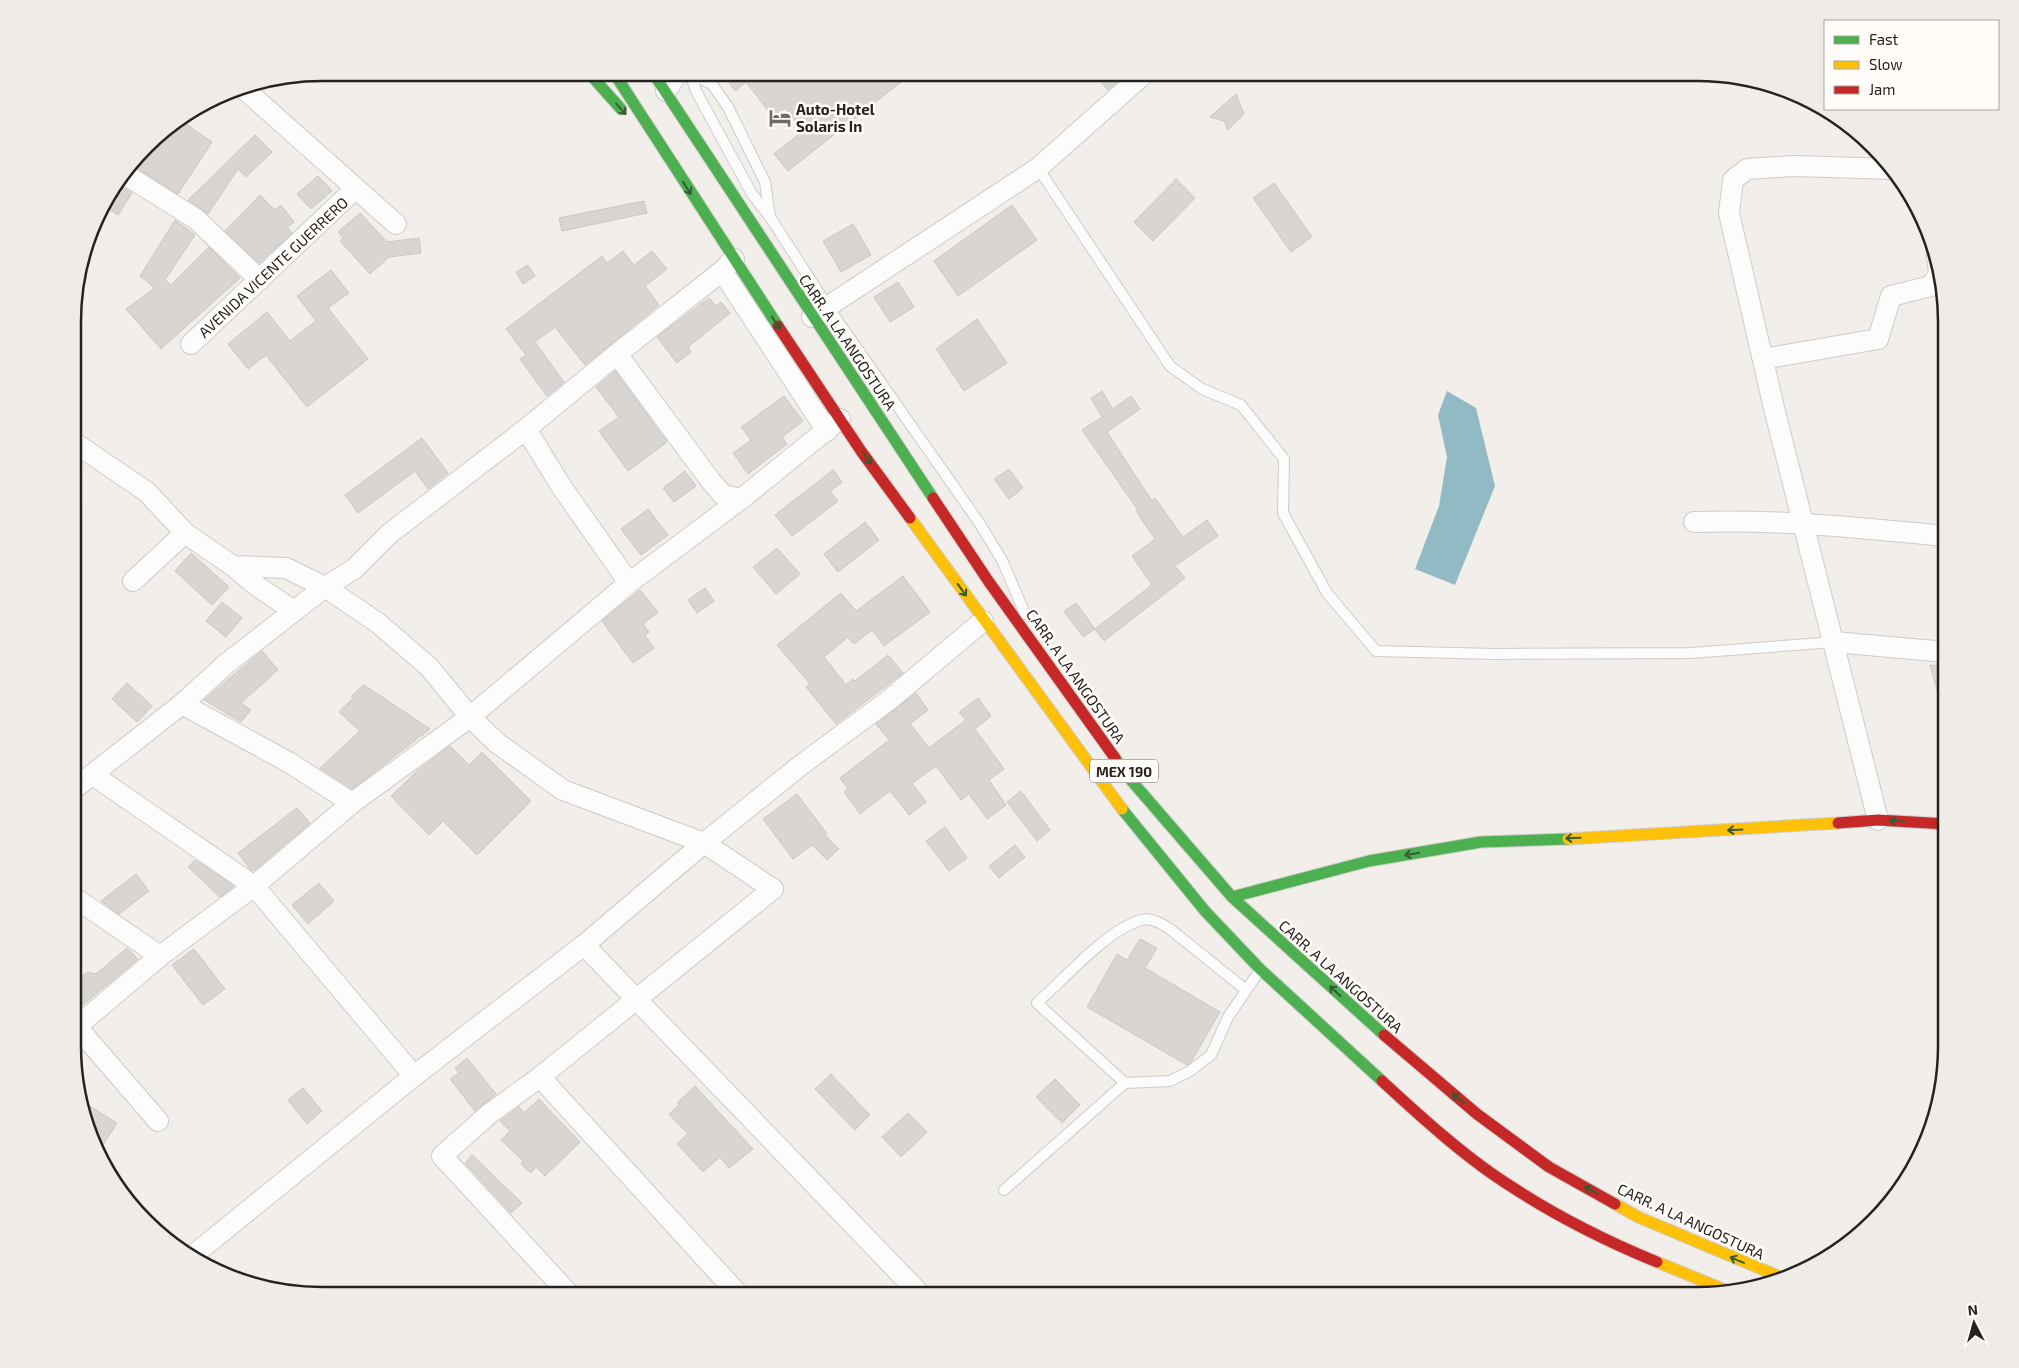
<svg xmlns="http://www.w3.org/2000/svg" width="2019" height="1368" font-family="'Exo 2',sans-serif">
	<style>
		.water { fill: #91bac4 }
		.building { fill: #d8d5d2; stroke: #cac7c4 }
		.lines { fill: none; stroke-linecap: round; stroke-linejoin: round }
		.lane-casing { stroke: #cecbc8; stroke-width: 12 }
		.street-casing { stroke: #cecbc8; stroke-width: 22 }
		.fast-casing { stroke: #cecbc8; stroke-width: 13 }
		.slow-casing { stroke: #cecbc8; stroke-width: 13 }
		.jam-casing { stroke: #cecbc8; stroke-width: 13 }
		.lane { stroke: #fdfcfc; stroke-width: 10 }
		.street { stroke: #fdfcfc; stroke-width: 20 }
		.fast { stroke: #4caf50; stroke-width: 11 }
		.slow { stroke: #ffc107; stroke-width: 11 }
		.jam { stroke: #c62828; stroke-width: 11 }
		.oneway { stroke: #355b33 }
		.labels { text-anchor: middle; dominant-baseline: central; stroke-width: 5; stroke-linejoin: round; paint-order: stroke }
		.shield { fill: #fffcf9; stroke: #666461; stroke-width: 1 }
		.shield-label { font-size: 14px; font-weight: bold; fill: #252320 }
		.poi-label { font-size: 15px; font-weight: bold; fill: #252320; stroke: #fffcf9; text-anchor: start }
		.street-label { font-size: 15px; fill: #252320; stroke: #fffcf9 }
		.rim { fill: none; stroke: #252320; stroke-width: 2.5 }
	</style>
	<rect width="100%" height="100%" fill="#f2eeea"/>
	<polygon class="water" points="1447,391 1476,408 1495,486 1455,585 1415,569 1439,506 1447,457 1438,415"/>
	<g class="building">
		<polygon points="721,72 894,72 901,82 788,171 774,154 803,131 785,108 773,117 746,82 735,91"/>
		<polygon points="1092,72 1128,72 1108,90"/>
		<polygon points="1236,94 1244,114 1228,130 1224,121 1210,117"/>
		<polygon points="180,120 212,142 178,194 134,166 157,135"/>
		<polygon points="255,135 272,152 246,177 238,169 208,214 188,200"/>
		<polygon points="318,176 332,191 311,209 297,194"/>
		<polygon points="1176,179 1195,198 1153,241 1134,222"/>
		<polygon points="1274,183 1312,237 1291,252 1253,198"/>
		<polygon points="119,185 132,193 118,215 103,205"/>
		<polygon points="260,195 275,210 281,205 294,222 287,227 292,233 259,263 225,231"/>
		<polygon points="644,201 647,213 562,231 559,218"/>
		<polygon points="1012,205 1037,240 958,296 934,261"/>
		<polygon points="360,213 387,242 419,238 421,253 389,257 370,274 340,241 343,238 338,232"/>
		<polygon points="175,220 195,235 165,280 171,285 209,247 240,278 161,349 126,309 155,288 140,276"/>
		<polygon points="853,224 871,255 841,272 823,241"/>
		<polygon points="623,251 634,265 652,251 667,269 645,286 659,305 585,365 555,327 535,342 564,382 547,396 520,359 526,355 506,329 602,256 607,263"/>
		<polygon points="528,265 535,276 523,284 516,272"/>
		<polygon points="331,270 349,293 328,308 368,359 307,407 266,355 248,369 228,344 267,312 290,341 316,321 297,296"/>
		<polygon points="898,282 914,307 890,322 874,297"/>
		<polygon points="709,298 716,306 721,302 730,313 688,347 691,352 677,363 657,337"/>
		<polygon points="977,319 1007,363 964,391 936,349"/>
		<polygon points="615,371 667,442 628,471 599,431 619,417 596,387"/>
		<polygon points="1102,391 1113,409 1131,396 1140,409 1107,432 1152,501 1155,498 1183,537 1207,520 1218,536 1175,566 1185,578 1104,641 1095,629 1152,585 1132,556 1155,539 1136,511 1138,510 1082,430 1102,417 1091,398"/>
		<polygon points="784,396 803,421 782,437 787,444 748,474 733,453 751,440 741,427"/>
		<polygon points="422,438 448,473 428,489 415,471 358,513 345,495"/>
		<polygon points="1009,469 1023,488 1009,499 994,479"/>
		<polygon points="833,470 842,482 830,491 838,501 792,536 775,515"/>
		<polygon points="685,471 696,486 674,502 663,488"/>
		<polygon points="648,509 668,535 641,555 621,529"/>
		<polygon points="865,522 879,540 838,572 824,554"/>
		<polygon points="777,548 800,574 776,594 753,567"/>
		<polygon points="191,553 229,587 212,605 175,571"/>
		<polygon points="903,576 930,612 884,646 872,630 854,644 848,637 824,657 846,685 853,679 855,681 888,655 903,673 836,724 806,687 810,684 777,645 841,593 856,611"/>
		<polygon points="705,588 714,601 697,613 688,600"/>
		<polygon points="640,590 658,612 643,624 649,632 645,635 654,648 633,663 602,621"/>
		<polygon points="222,602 242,618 226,637 206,621"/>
		<polygon points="1076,603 1095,629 1083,637 1064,611"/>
		<polygon points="262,651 278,670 241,703 251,710 241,722 204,700"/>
		<polygon points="1930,665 1946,666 1946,706 1942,707"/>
		<polygon points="127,683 152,706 137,722 112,699"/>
		<polygon points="364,685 430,729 352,789 320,768 360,731 339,712 353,698 351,696"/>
		<polygon points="916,693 928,710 910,724 929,748 966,720 959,712 978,698 991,716 975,729 1004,769 989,780 1006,805 987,819 969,794 961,800 936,766 912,783 926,802 909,815 890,791 860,814 844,792 848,789 840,778 889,740 876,724"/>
		<polygon points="450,746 469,765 482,752 531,801 477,855 443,821 429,835 391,796 417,771"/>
		<polygon points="1021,791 1050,830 1037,841 1007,802"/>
		<polygon points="797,794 827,834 825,835 839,849 827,860 812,845 793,859 763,819"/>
		<polygon points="297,808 310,823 253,871 250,869 238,853"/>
		<polygon points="945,827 967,858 949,871 926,841"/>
		<polygon points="1015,845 1025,857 999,878 989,866"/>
		<polygon points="195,860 234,886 220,897 188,867"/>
		<polygon points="136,874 149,891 119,914 101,901"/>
		<polygon points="319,883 334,901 308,924 292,905"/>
		<polygon points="1140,939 1157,948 1145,968 1220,1012 1191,1062 1187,1065 1087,1007 1117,954 1127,960"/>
		<polygon points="127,948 138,959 75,1011 75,983 87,972 96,974"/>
		<polygon points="194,949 225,989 203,1005 172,965"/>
		<polygon points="467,1058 496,1094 475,1111 450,1079 459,1073 455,1068"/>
		<polygon points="831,1074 870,1115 855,1130 815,1089"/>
		<polygon points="1055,1079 1080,1105 1062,1123 1036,1097"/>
		<polygon points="695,1086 753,1149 729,1168 720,1157 703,1172 677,1144 688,1134 669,1114 679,1105 677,1103"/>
		<polygon points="303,1088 322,1111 307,1124 288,1100"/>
		<polygon points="539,1099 580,1142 545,1176 536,1167 531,1173 521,1164 523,1161 501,1140 510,1131 500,1121 519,1107 524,1113"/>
		<polygon points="83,1102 117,1123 99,1151"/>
		<polygon points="908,1113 927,1132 901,1157 882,1137"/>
		<polygon points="472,1155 522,1203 511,1213 465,1163"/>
	</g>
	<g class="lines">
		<g class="lane-casing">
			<g id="lane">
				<polyline points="690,73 696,91 752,194 769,216"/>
				<polyline points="690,74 712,84 728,107 765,182 770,217 828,307 978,521 1002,560 1025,614"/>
				<polyline points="1038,168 1170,366 1202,389 1241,405 1284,459 1283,513 1327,593 1376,651 1494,654 1691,653 1834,642"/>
				<path d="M 1125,1083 L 1037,1003 C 1062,981 1110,927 1142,920 C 1151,917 1162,924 1170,929 L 1246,990"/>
				<polyline points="1004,1190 1125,1083 1170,1081 1190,1071 1211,1055 1228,1017 1260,970"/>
			</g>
		</g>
		<g class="street-casing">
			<g id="street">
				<polyline points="243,88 396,224"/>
				<polyline points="666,91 678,73"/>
				<polyline points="126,175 196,219 260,280"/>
				<polyline points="722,271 827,431"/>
				<polyline points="812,317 1038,168 1145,73"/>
				<polyline points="191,344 355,189"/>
				<polyline points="617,354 710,480 723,495 741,499"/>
				<polyline points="1763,359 1878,339 1891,296 1931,286 1939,274 1937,255"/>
				<polyline points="526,429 561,486 629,583"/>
				<polyline points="75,443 147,492 185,533 233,566 286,568 325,587 378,623 429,667 470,717 497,743 563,790 704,843 773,889 540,1077 489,1114 442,1156 570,1295"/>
				<path d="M 1694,522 C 1779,519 1862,528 1946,536"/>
				<polyline points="233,566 257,586 294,611"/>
				<polyline points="133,581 185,533"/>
				<polyline points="1834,642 1946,652"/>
				<polyline points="182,704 290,763 352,803"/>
				<polyline points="93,775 254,886 414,1076"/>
				<polyline points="75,788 182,704 226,664 325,587 354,569 389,534 526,429 617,354 722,271 734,259"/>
				<polyline points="1878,820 1774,408 1729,213 1733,180 1747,169 1794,166 1893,169"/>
				<polyline points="75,898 160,956"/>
				<polyline points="584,945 921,1295"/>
				<polyline points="77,1027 158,1121"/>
				<polyline points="75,1028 160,956 254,886 352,803 470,717 629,583 741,499 840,419"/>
				<polyline points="540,1077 739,1295"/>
				<polyline points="191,1257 414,1076 584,945 704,843 801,765 889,700 983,621"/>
			</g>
		</g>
		<g class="fast-casing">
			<g id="fast">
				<polyline points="589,73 621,109"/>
				<polyline points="614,73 778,326"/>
				<polyline points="653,73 933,498"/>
				<polyline points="1115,758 1130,779 1232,897 1384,1035"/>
				<polyline points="1122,809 1205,911 1260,969 1382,1081"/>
				<polyline points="1232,897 1369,861 1481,842 1568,839"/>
			</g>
		</g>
		<g class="slow-casing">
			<g id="slow">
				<polyline points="910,518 1122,809"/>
				<polyline points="1568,839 1838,823"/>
				<polyline points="1615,1204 1638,1217 1783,1278"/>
				<polyline points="1657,1262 1730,1292"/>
			</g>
		</g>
		<g class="jam-casing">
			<g id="jam">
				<polyline points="778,326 861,451 910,518"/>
				<polyline points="933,498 989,582 1115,758"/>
				<polyline points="1838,823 1878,820 1946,824"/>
				<polyline points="1384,1035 1477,1114 1549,1167 1615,1204"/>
				<path d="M 1382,1081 C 1421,1117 1467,1159 1512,1187 C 1558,1217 1606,1241 1657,1262"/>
			</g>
		</g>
		<use href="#lane" class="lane"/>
		<use href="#street" class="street"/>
		<use href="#fast" class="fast"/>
		<use href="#slow" class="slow"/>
		<use href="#jam" class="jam"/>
	</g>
	<defs><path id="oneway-shaft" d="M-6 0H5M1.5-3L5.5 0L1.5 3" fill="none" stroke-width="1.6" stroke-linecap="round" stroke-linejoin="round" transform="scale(1.25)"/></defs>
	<g class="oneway">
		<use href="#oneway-shaft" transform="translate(621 109) rotate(48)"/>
		<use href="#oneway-shaft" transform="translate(687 188) rotate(57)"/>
		<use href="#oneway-shaft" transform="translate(776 323) rotate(56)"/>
		<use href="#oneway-shaft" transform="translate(867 458) rotate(54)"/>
		<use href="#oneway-shaft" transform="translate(962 590) rotate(54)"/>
		<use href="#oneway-shaft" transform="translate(1897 821) rotate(-177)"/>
		<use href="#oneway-shaft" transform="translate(1735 830) rotate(177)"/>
		<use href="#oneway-shaft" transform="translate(1573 838) rotate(178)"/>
		<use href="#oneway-shaft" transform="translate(1412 854) rotate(170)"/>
		<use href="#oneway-shaft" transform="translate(1335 991) rotate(-138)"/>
		<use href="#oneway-shaft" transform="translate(1458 1098) rotate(-140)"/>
		<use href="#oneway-shaft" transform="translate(1591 1190) rotate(-151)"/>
		<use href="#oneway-shaft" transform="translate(1737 1260) rotate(-157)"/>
	</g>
	<defs>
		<g id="hotel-bare" transform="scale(1.725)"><path d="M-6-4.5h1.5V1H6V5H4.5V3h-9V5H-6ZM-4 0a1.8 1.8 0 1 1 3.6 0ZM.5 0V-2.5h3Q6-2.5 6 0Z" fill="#6d6a67" stroke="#fffcf9" stroke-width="2.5" paint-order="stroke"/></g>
	</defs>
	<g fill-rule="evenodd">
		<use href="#hotel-bare" x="780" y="118"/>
	</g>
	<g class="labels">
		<rect class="shield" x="1090" y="759.5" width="68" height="23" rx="4"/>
		<g class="shield-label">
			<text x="1124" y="771">MEX 190</text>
		</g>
		<g class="poi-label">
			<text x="796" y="109">Auto-Hotel<tspan x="796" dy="17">Solaris In</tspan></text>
		</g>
		<g class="street-label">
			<text transform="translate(273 267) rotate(-43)">AVENIDA VICENTE GUERRERO</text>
			<text transform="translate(848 342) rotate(56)">CARR. A LA ANGOSTURA</text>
			<text transform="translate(1076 676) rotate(55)">CARR. A LA ANGOSTURA</text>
			<text transform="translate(1341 976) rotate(42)">CARR. A LA ANGOSTURA</text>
			<text transform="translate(1691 1221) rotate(25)">CARR. A LA ANGOSTURA</text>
		</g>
	</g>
	<path d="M0 0H2019V1368H0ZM322 81H1697A241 241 0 0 1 1938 322V1046A241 241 0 0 1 1697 1287H322A241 241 0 0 1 81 1046V322A241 241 0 0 1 322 81Z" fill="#eeebe8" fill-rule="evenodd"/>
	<path class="rim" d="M322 81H1697A241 241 0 0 1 1938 322V1046A241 241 0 0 1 1697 1287H322A241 241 0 0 1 81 1046V322A241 241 0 0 1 322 81Z"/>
	<rect x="1824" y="20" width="175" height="90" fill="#fffcf9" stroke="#a8a5a2"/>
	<rect x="1834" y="36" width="25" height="8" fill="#4caf50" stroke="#a8a5a2"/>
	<text x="1869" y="45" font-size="15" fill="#252320">Fast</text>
	<rect x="1834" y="61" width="25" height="8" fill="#ffc107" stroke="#a8a5a2"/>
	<text x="1869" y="70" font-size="15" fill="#252320">Slow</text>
	<rect x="1834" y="86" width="25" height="8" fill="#c62828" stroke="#a8a5a2"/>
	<text x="1869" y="95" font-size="15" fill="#252320">Jam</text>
	<g transform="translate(1974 1323) rotate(354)" stroke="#fffcf9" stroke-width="4" paint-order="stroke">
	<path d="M0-4L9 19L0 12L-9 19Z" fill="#252320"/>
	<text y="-8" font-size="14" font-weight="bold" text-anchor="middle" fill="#252320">N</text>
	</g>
</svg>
